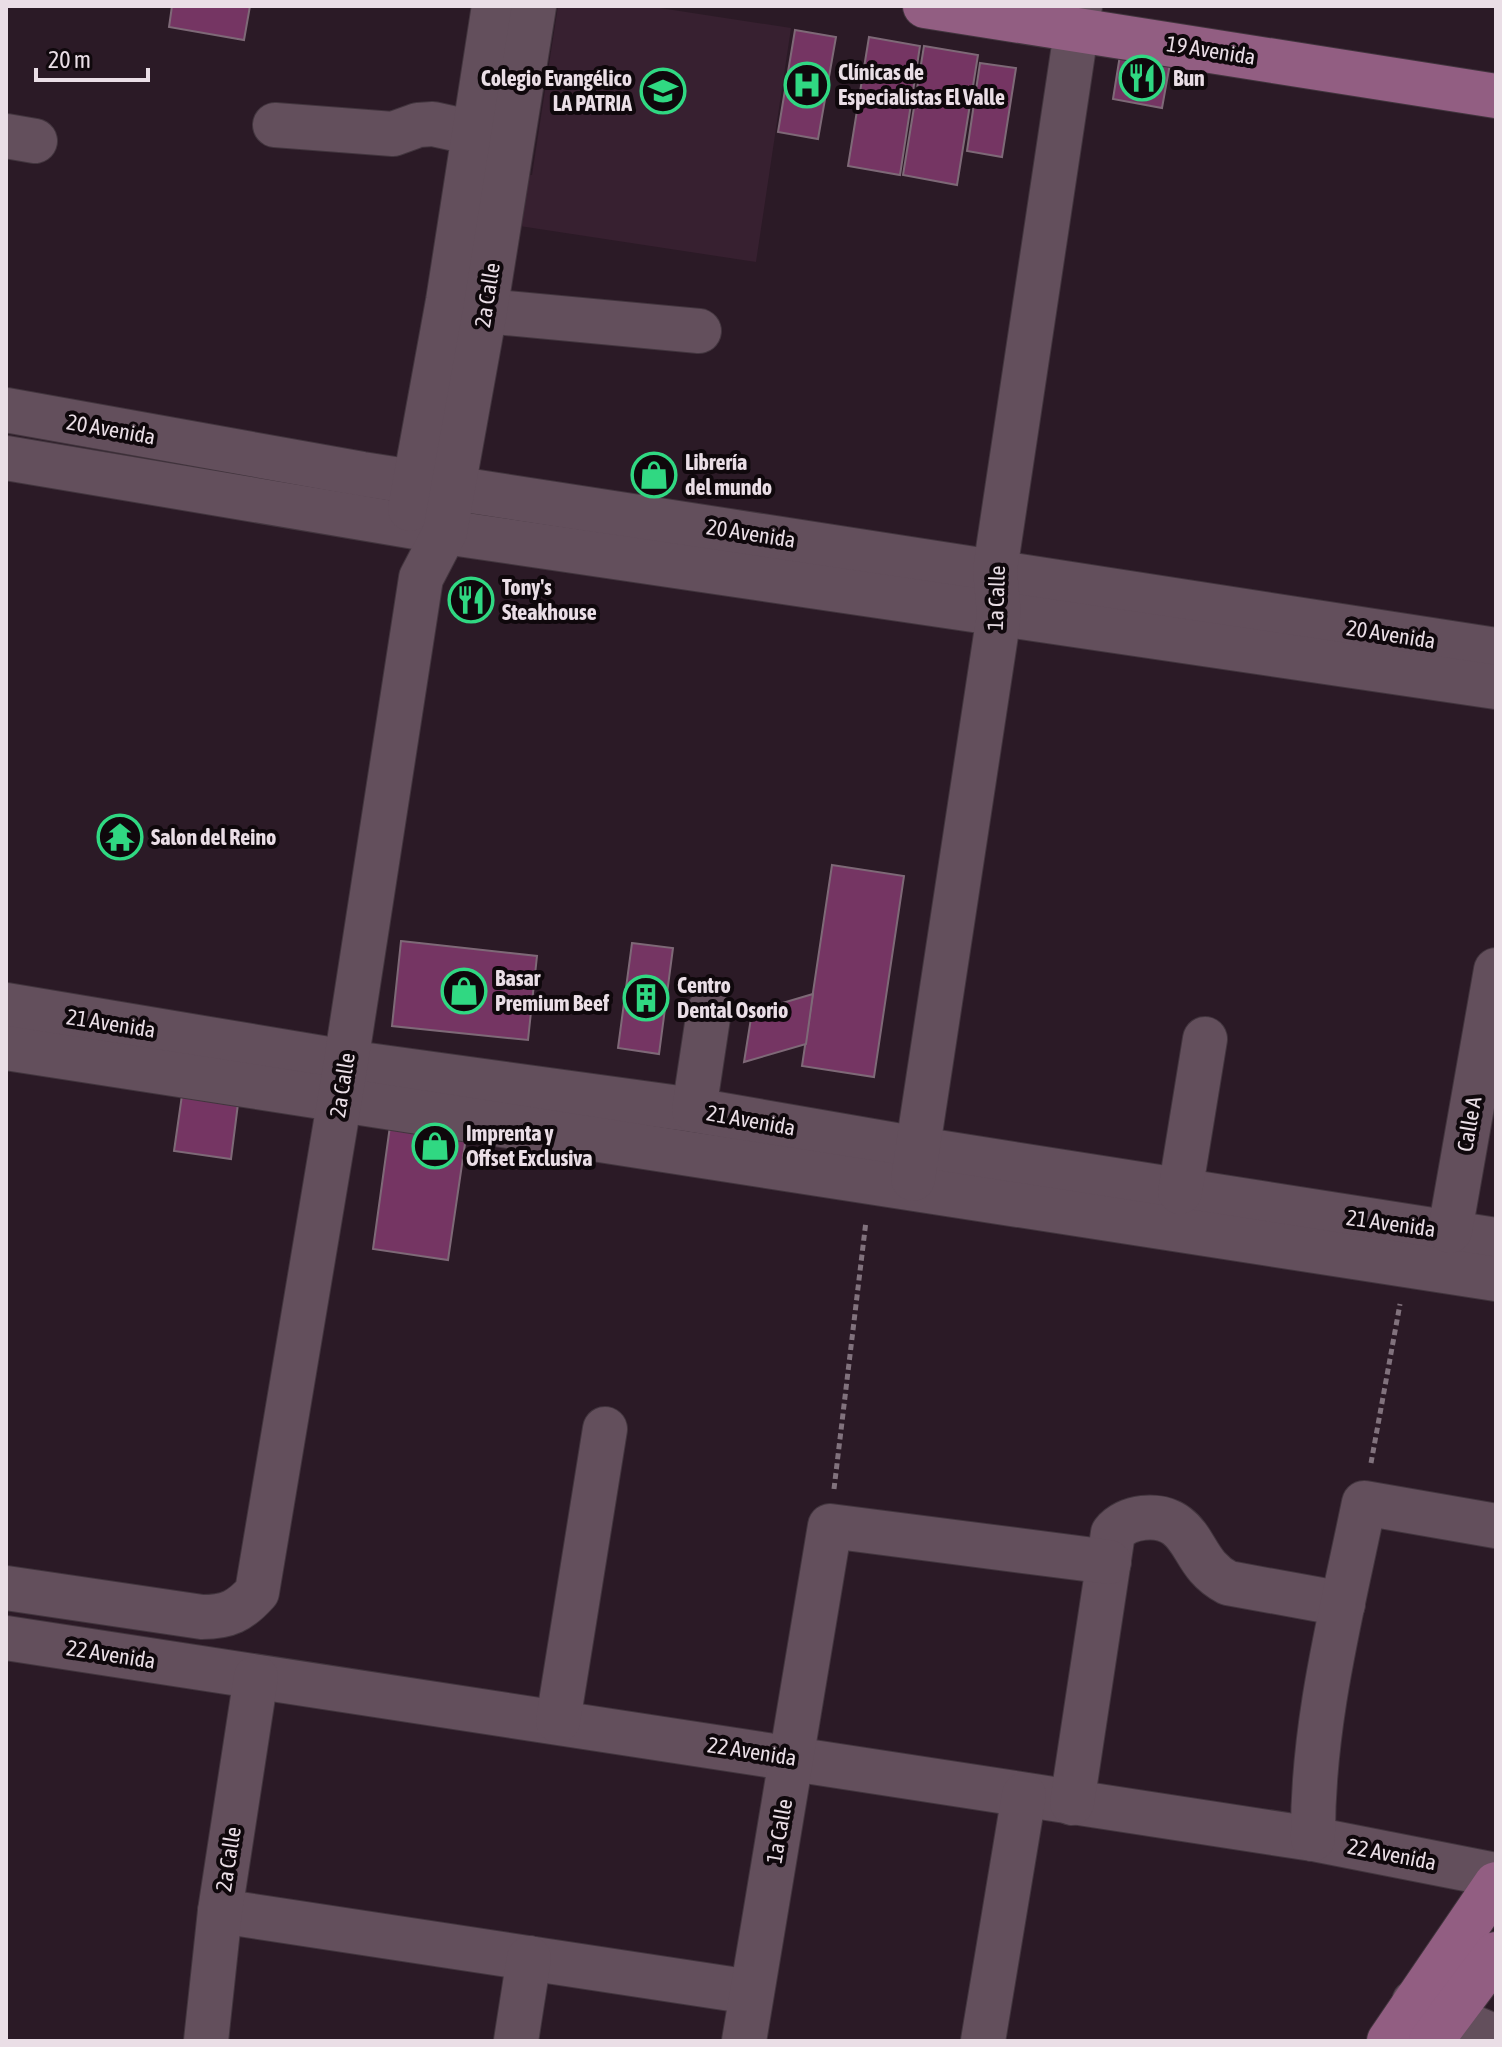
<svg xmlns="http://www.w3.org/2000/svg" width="1502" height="2047" font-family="'Asap Condensed',sans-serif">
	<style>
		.built { fill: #372030 }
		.building { fill: #753563; stroke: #7e6977; stroke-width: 2 }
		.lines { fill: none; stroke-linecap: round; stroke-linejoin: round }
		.minor-casing { stroke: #42353e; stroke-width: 46 }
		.major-casing { stroke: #42353e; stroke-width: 46 }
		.path { stroke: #81727d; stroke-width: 5; stroke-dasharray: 6 4; stroke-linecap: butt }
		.minor { stroke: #634f5c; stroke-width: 44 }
		.major { stroke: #925e82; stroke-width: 44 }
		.labels { text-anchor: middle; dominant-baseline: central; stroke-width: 8; stroke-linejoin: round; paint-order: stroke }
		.street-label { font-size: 22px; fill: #eadee6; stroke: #0f080c }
		.poi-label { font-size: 22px; font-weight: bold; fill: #eadee6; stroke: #0f080c; text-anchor: start }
	</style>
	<rect width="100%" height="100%" fill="#2b1a26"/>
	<polygon class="built" points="558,6 647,6 791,28 756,262 513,225 521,174 532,175"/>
	<g class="building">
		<polygon points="172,6 250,6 244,40 169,27"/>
		<polygon points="795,30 836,37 818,139 778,132"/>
		<polygon points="869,37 920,46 900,175 848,166"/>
		<polygon points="924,46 978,55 957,185 903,175"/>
		<polygon points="1121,49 1171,58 1162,108 1113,99"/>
		<polygon points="980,63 1016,68 1002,157 967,151"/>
		<polygon points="832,865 904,876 874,1077 802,1066"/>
		<polygon points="401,941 537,956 528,1040 392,1026"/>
		<polygon points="632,943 673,948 659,1054 618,1048"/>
		<polygon points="813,994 806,1044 744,1062 752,1012"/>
		<polygon points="184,1081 240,1088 231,1159 174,1151"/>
		<polygon points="390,1126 466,1137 448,1260 373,1249"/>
	</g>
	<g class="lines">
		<g class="minor-casing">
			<g id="minor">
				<polyline points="275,125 393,134 418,125 433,124 474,133"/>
				<polyline points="6,136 35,141"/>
				<polyline points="485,311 699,331"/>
				<polyline points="6,410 362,474 1496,650"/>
				<polyline points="6,458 445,532 1496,687"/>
				<polyline points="410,509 448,301 494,6"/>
				<polyline points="6,1005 346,1062 694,1110 918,1149 1496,1240"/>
				<polyline points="6,1048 1496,1279"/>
				<polyline points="694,1110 709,1011"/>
				<polyline points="913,1179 999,615 995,570 1080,6"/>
				<polyline points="1180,1192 1205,1039"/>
				<polyline points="1450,1231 1496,970"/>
				<path d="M 6,1588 L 202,1617 C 228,1617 240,1611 257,1592 L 346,1062 L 421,578 L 445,532 L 485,311 L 534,6"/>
				<polyline points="6,1638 1313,1839 1496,1875"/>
				<polyline points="558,1721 605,1429"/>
				<path d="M 1072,1803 L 1113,1533 C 1126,1516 1159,1512 1177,1526 C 1197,1541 1197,1567 1228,1583 L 1343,1604"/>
				<path d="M 1313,1839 C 1312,1724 1341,1615 1364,1503 L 1496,1526"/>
				<polyline points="220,1911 751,1992"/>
				<polyline points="1414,2002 1496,2037"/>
				<polyline points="206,2041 220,1911 256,1677"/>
				<polyline points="516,2041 529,1958"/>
				<polyline points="744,2041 830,1526 1109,1562"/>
				<polyline points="983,2041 1024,1795"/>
			</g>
		</g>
		<g class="major-casing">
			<g id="major">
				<polyline points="925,6 1496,96"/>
				<polyline points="1389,2041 1496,1884"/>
				<polyline points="1431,2041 1496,1954"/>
			</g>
		</g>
		<g class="path">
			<polyline points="1371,1463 1400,1304"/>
			<polyline points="834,1489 866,1221"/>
		</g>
		<use href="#minor" class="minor"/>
		<use href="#major" class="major"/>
	</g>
	<defs>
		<g id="restaurant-ring" transform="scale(2.3)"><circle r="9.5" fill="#0f080c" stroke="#30d882" stroke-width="1.5"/><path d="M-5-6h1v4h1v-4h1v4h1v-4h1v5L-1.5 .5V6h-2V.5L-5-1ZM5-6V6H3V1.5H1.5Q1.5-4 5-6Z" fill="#30d882"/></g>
		<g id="hospital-ring" transform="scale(2.3)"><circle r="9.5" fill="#0f080c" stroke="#30d882" stroke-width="1.5"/><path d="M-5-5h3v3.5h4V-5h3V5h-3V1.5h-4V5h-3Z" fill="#30d882"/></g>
		<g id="school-ring" transform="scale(2.3)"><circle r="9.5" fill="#0f080c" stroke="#30d882" stroke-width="1.5"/><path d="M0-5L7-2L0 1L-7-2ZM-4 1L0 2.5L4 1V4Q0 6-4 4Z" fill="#30d882"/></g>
		<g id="shop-ring" transform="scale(2.3)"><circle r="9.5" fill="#0f080c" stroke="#30d882" stroke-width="1.5"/><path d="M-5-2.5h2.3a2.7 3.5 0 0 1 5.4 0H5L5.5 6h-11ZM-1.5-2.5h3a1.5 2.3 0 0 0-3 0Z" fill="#30d882"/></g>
		<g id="temple-ring" transform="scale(2.3)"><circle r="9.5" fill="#0f080c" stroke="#30d882" stroke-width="1.5"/><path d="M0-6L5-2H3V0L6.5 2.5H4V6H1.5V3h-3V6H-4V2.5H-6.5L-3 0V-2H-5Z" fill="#30d882"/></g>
		<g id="building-ring" transform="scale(2.3)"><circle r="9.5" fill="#0f080c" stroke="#30d882" stroke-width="1.5"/><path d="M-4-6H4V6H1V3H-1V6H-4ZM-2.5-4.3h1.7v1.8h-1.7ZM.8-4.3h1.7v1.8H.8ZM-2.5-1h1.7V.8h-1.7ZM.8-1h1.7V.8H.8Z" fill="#30d882"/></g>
	</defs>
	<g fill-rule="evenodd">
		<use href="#restaurant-ring" x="1142" y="78"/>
		<use href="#hospital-ring" x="807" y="85"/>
		<use href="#school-ring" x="663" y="91"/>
		<use href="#shop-ring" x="654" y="475"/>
		<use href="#restaurant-ring" x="471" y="600"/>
		<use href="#temple-ring" x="120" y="837"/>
		<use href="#shop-ring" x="464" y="991"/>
		<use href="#building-ring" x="646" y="998"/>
		<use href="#shop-ring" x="435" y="1146"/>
	</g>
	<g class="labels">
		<g class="street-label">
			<text transform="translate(1211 50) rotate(9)">19 Avenida</text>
			<text transform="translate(487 295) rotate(-81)">2a Calle</text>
			<text transform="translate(111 429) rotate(10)">20 Avenida</text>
			<text transform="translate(751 533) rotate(9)">20 Avenida</text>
			<text transform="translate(996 598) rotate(-88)">1a Calle</text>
			<text transform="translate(1391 634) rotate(9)">20 Avenida</text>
			<text transform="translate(111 1023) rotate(9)">21 Avenida</text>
			<text transform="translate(342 1085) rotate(-81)">2a Calle</text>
			<text transform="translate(751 1120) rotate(10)">21 Avenida</text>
			<text transform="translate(1469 1124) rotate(-80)">Calle A</text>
			<text transform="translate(1391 1223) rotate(8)">21 Avenida</text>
			<text transform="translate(111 1654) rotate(9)">22 Avenida</text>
			<text transform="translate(752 1751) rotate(9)">22 Avenida</text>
			<text transform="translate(779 1831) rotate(-80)">1a Calle</text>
			<text transform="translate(1392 1854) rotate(11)">22 Avenida</text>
			<text transform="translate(228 1859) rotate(-81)">2a Calle</text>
		</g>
		<g class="poi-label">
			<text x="838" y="72">Clínicas de<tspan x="838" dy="25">Especialistas El Valle</tspan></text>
			<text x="632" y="78" text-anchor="end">Colegio Evangélico<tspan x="632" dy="25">LA PATRIA</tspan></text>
			<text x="1173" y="78">Bun</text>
			<text x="685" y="462">Librería<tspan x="685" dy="25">del mundo</tspan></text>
			<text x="502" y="587">Tony's<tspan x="502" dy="25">Steakhouse</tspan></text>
			<text x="151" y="837">Salon del Reino</text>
			<text x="495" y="978">Basar<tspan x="495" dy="25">Premium Beef</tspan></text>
			<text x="677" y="985">Centro<tspan x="677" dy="25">Dental Osorio</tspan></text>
			<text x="466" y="1133">Imprenta y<tspan x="466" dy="25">Offset Exclusiva</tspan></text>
		</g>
	</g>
	<rect width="1502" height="2047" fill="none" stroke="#eadee6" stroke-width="16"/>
	<path d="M36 68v12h112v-12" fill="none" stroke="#eadee6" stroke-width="4"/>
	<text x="48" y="68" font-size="24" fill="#eadee6" stroke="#0f080c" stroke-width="6" paint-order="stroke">20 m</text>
</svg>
